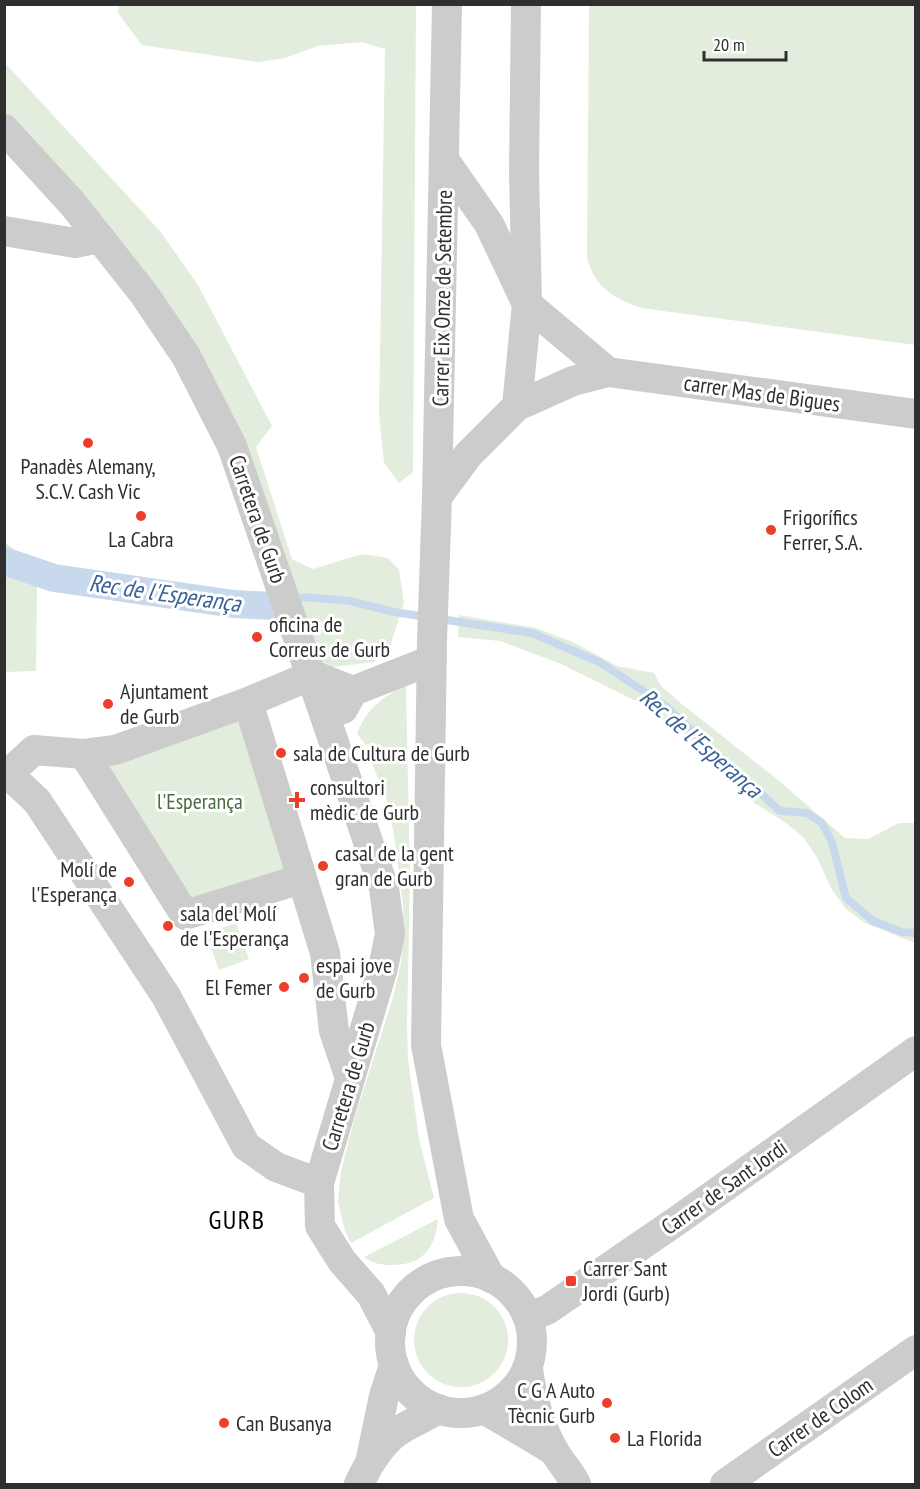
<svg xmlns="http://www.w3.org/2000/svg" width="920" height="1489" font-family="'PT Sans Narrow',sans-serif">
	<style>
		.green { fill: #e3eddd }
		.lines { fill: none; stroke-linecap: round; stroke-linejoin: round }
		.stream { stroke: #c9d9ed; stroke-width: 8 }
		.canal { stroke: #c9d9ed; stroke-width: 28 }
		.minor { stroke: #ccc; stroke-width: 30 }
		.poi-dot { fill: #eb3f2c; stroke: #fff; stroke-width: 2 }
		.labels { text-anchor: middle; dominant-baseline: central; stroke-width: 6; stroke-linejoin: round; paint-order: stroke }
		.street-label { font-size: 22px; fill: #2f2f2f; stroke: #fff }
		.poi-label { font-size: 22px; fill: #2f2f2f; stroke: #fff; text-anchor: start }
		.park-label { font-size: 22px; fill: #4a6d3b; stroke: #fff }
		.water-label { font-size: 24px; font-style: italic; fill: #3a6295; stroke: #fff }
		.quarter-label { font-size: 26px; letter-spacing: 1.5px; fill: #000; stroke: #fff }
	</style>
	<rect width="100%" height="100%" fill="#fff"/>
	<g class="green">
		<polygon points="119,4 416,5 413,472 399,483 384,463 379,415 385,49 361,42 318,46 285,58 258,62 142,45 118,13"/>
		<path d="M 589,5 L 915,5 L 915,345 L 641,308 C 613,298 596,288 587,259 Z"/>
		<polygon points="4,62 160,231 198,285 272,426 256,447 292,559 313,569 362,554 388,558 399,570 404,603 389,649 374,662 293,672 276,603 223,447 178,359 5,137"/>
		<polygon points="5,542 32,564 56,572 193,596 256,602 256,615 129,603 65,591 37,580 36,671 5,672"/>
		<polygon points="459,615 536,628 573,642 617,666 654,673 661,686 683,705 778,780 845,838 868,839 899,823 915,823 915,943 865,923 846,909 832,890 817,858 804,838 786,823 748,799 723,762 646,706 561,664 500,641 458,637"/>
		<path d="M 406,684 L 410,878 L 407,1023 L 408,1059 L 419,1139 L 434,1198 L 351,1243 L 345,1231 L 338,1202 L 341,1171 L 354,1120 L 393,997 L 401,963 L 403,938 L 403,906 L 394,835 L 387,801 L 372,763 L 380,757 L 374,743 L 366,745 L 357,734 C 367,707 383,698 406,684 Z"/>
		<polygon points="248,702 301,879 185,915 84,754"/>
		<polygon points="236,923 249,959 219,970 206,934"/>
		<path d="M 438,1219 C 436,1249 421,1266 390,1265 C 380,1265 372,1263 364,1257 Z"/>
		<circle cx="461" cy="1340" r="47"/>
	</g>
	<g class="lines">
		<polyline class="stream" points="289,601 304,597 350,601 394,612 532,633 601,663 663,704 780,811 807,813 822,823 832,842 846,898 873,921 902,932 916,933"/>
		<polyline class="canal" points="4,561 54,578 234,604 272,606"/>
		<g class="minor">
			<polyline points="447,4 437,497 432,641 426,1045 459,1219 491,1278"/>
			<polyline points="4,129 72,203 144,294 186,356 232,446 384,888 390,934 383,968 319,1183 320,1226 342,1261 371,1294 391,1333"/>
			<polyline points="445,161 489,224 527,304 608,372"/>
			<polyline points="4,231 75,243 100,238"/>
			<polyline points="517,406 527,304 524,171 526,4"/>
			<polyline points="437,497 468,455 517,406 573,381 608,372 916,414"/>
			<polyline points="248,702 325,953 334,1031 350,1078"/>
			<polyline points="343,709 353,691 432,660"/>
			<polyline points="84,754 185,915 301,879"/>
			<polyline points="319,1183 276,1167 246,1146 166,996 37,801 8,774 34,750 84,754 115,750 248,702 312,675 353,691"/>
			<circle cx="461" cy="1342" r="71"/>
			<polyline points="528,1317 547,1310 678,1220 916,1051"/>
			<path d="M 528,1369 C 532,1397 539,1424 553,1449 C 560,1462 570,1472 576,1484"/>
			<polyline points="484,1409 553,1450"/>
			<polyline points="371,1458 384,1396 394,1365"/>
			<path d="M 359,1484 C 368,1465 379,1445 397,1432 C 410,1423 425,1418 438,1409"/>
			<polyline points="725,1484 916,1350"/>
		</g>
	</g>
	<g class="poi-dot">
		<circle cx="88" cy="443" r="6"/>
		<circle cx="141" cy="516" r="6"/>
		<circle cx="771" cy="530" r="6"/>
		<circle cx="257" cy="637" r="6"/>
		<circle cx="108" cy="704" r="6"/>
		<circle cx="281" cy="753" r="6"/>
		<path d="M294 791h6v6h6v6h-6v6h-6v-6h-6v-6h6z"/>
		<circle cx="323" cy="866" r="6"/>
		<circle cx="129" cy="882" r="6"/>
		<circle cx="168" cy="926" r="6"/>
		<circle cx="304" cy="978" r="6"/>
		<circle cx="284" cy="987" r="6"/>
		<rect x="565" y="1275" width="12" height="12" rx="3"/>
		<circle cx="607" cy="1403" r="6"/>
		<circle cx="224" cy="1423" r="6"/>
		<circle cx="615" cy="1438" r="6"/>
	</g>
	<g class="labels">
		<g class="street-label">
			<text transform="translate(442 298) rotate(-89)">Carrer Eix Onze de Setembre</text>
			<text transform="translate(762 393) rotate(8)">carrer Mas de Bigues</text>
			<text transform="translate(258 519) rotate(71)">Carretera de Gurb</text>
			<text transform="translate(348 1086) rotate(-73)">Carretera de Gurb</text>
			<text transform="translate(724 1187) rotate(-35)">Carrer de Sant Jordi</text>
			<text transform="translate(820 1417) rotate(-35)">Carrer de Colom</text>
		</g>
		<g class="poi-label">
			<text x="88" y="466" text-anchor="middle">Panadès Alemany,<tspan x="88" dy="25">S.C.V. Cash Vic</tspan></text>
			<text x="783" y="517">Frigorífics<tspan x="783" dy="25">Ferrer, S.A.</tspan></text>
			<text x="141" y="539" text-anchor="middle">La Cabra</text>
			<text x="269" y="624">oficina de<tspan x="269" dy="25">Correus de Gurb</tspan></text>
			<text x="120" y="691">Ajuntament<tspan x="120" dy="25">de Gurb</tspan></text>
			<text x="293" y="753">sala de Cultura de Gurb</text>
			<text x="310" y="787">consultori<tspan x="310" dy="25">mèdic de Gurb</tspan></text>
			<text x="335" y="853">casal de la gent<tspan x="335" dy="25">gran de Gurb</tspan></text>
			<text x="117" y="869" text-anchor="end">Molí de<tspan x="117" dy="25">l'Esperança</tspan></text>
			<text x="180" y="913">sala del Molí<tspan x="180" dy="25">de l'Esperança</tspan></text>
			<text x="316" y="965">espai jove<tspan x="316" dy="25">de Gurb</tspan></text>
			<text x="272" y="987" text-anchor="end">El Femer</text>
			<text x="583" y="1268">Carrer Sant<tspan x="583" dy="25">Jordi (Gurb)</tspan></text>
			<text x="595" y="1390" text-anchor="end">C G A Auto<tspan x="595" dy="25">Tècnic Gurb</tspan></text>
			<text x="236" y="1423">Can Busanya</text>
			<text x="627" y="1438">La Florida</text>
		</g>
		<g class="park-label">
			<text x="200" y="801">l'Esperança</text>
		</g>
		<g class="water-label">
			<text transform="translate(165 593) rotate(8)">Rec de l'Esperança</text>
			<text transform="translate(701 743) rotate(41)">Rec de l'Esperança</text>
		</g>
		<g class="quarter-label">
			<text x="237" y="1219">GURB</text>
		</g>
	</g>
	<rect width="920" height="1489" fill="none" stroke="#2f2f2f" stroke-width="12"/>
	<path d="M704 51v9h82v-9" fill="none" stroke="#2f2f2f" stroke-width="3"/>
	<text x="713" y="51" font-size="18" fill="#2f2f2f" stroke="#ffffff" stroke-width="4.5" paint-order="stroke">20 m</text>
</svg>
